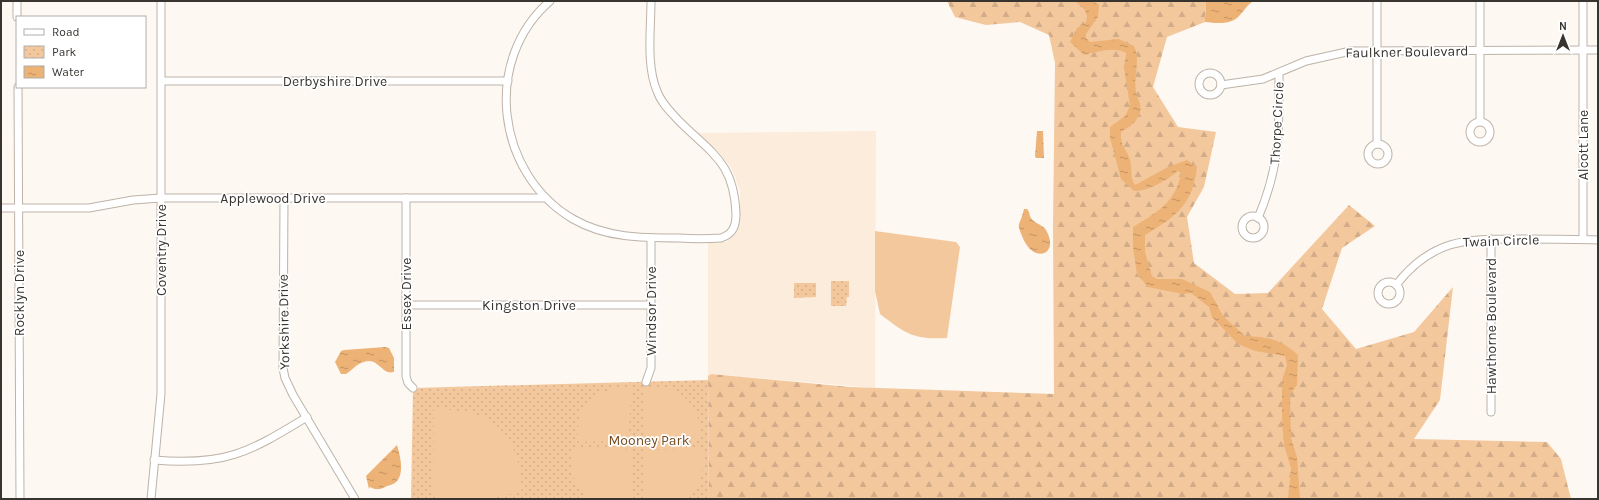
<svg xmlns="http://www.w3.org/2000/svg" width="1599" height="500" font-family="Karla,sans-serif">
	<style>
		.built { fill: #fcecdc }
		.forest { fill: url(#forest-firs) }
		.park { fill: url(#park-dots) }
		.pitch { fill: #f4c89d }
		.water { fill: url(#water-ripples) }
		.lines { fill: none; stroke-linecap: round; stroke-linejoin: round }
		.street-casing { stroke: #bdb3a9; stroke-width: 9 }
		.street { stroke: #fff; stroke-width: 7 }
		.labels { text-anchor: middle; dominant-baseline: central; stroke-width: 3.5; stroke-linejoin: round; paint-order: stroke }
		.street-label { font-size: 14px; fill: #383430; stroke: #fff }
		.park-label { font-size: 14px; fill: #754d21; stroke: #fff }
	</style>
	<defs>
		<pattern id="forest-firs" width="22" height="20" patternUnits="userSpaceOnUse"><rect width="22" height="20" fill="#f4c89d"/><path d="M5 1l3.5 6h-7zM16 11l3.5 6h-7z" fill="#d2ac88"/></pattern>
		<pattern id="park-dots" width="8" height="8" patternUnits="userSpaceOnUse"><rect width="8" height="8" fill="#f4c89d"/><path d="M2 2h.1M6 6h.1" fill="none" stroke="#d2ac88" stroke-width="1.8" stroke-linecap="round"/></pattern>
		<pattern id="water-ripples" width="26" height="14" patternUnits="userSpaceOnUse"><rect width="26" height="14" fill="#edb276"/><path d="M2 4q2-2 4 0t4 0M15 11q2-2 4 0t4 0" fill="none" stroke="#c19261"/></pattern>
	</defs>
	<rect width="100%" height="100%" fill="#fef8f2"/>
	<polygon class="built" points="876,131 875,388 711,374 708,376 708,242 726,242 737,233 740,223 740,191 732,169 721,155 698,133"/>
	<polygon class="forest" points="947,1 1206,1 1205,22 1167,37 1153,87 1178,127 1216,132 1204,187 1187,217 1194,263 1235,294 1268,293 1349,205 1375,226 1342,248 1322,309 1356,349 1414,332 1453,287 1440,400 1414,439 1547,442 1561,459 1571,499 709,499 708,376 711,374 850,387 1054,394 1053,226 1055,63 1049,35 1020,22 986,25 955,17"/>
	<g class="park">
		<polygon points="831,281 849,281 849,297 847,297 846,306 831,306"/>
		<polygon points="794,283 816,283 816,297 794,298"/>
		<polygon points="708,380 709,499 411,499 413,388"/>
	</g>
	<g class="pitch">
		<path d="M 875,231 L 956,242 L 960,247 L 947,338 C 914,340 906,334 880,314 L 875,291 Z"/>
		<path d="M 614,389 L 631,389 L 629,438 L 626,441 L 578,442 C 576,414 585,396 614,389 Z"/>
		<path d="M 643,389 C 651,389 661,387 669,389 C 691,395 704,418 698,440 L 648,440 L 643,436 Z"/>
		<path d="M 434,409 C 493,410 518,430 522,490 C 501,500 463,499 438,499 L 433,493 Z"/>
		<polygon points="572,449 625,449 631,453 631,499 586,498 573,477"/>
		<path d="M 703,449 C 704,466 703,489 686,499 L 644,499 L 643,452 L 647,450 Z"/>
	</g>
	<g class="water">
		<path d="M 1075,1 L 1093,1 L 1099,5 L 1098,17 L 1086,34 L 1086,38 L 1090,42 L 1119,39 L 1134,46 C 1141,60 1133,76 1136,92 C 1138,100 1143,106 1139,115 C 1135,124 1129,127 1121,132 C 1121,150 1126,146 1130,160 C 1133,169 1129,176 1135,185 L 1168,167 L 1187,160 L 1197,167 C 1193,205 1175,217 1145,235 L 1145,252 L 1152,276 L 1157,279 L 1182,279 L 1210,292 L 1223,316 L 1245,336 C 1269,337 1280,339 1298,355 L 1297,385 L 1290,394 L 1291,438 L 1297,457 L 1300,499 L 1288,498 L 1291,468 L 1284,445 L 1282,421 L 1282,380 L 1287,365 L 1285,356 L 1255,351 L 1238,344 L 1212,317 L 1209,307 L 1191,293 L 1183,294 L 1148,287 L 1137,274 L 1133,247 L 1133,227 C 1155,214 1177,201 1181,173 L 1178,171 C 1167,180 1149,191 1134,191 L 1121,179 L 1110,138 L 1110,127 L 1125,116 L 1130,106 L 1124,68 L 1126,53 C 1116,46 1095,52 1084,55 L 1070,42 L 1077,28 L 1086,22 L 1087,17 L 1085,10 Z"/>
		<path d="M 1206,1 L 1253,1 C 1245,7 1243,13 1237,18 C 1228,25 1216,23 1205,22 Z"/>
		<polygon points="1037,131 1043,131 1044,158 1036,158 1035,156"/>
		<path d="M 1024,209 L 1027,209 C 1030,212 1029,215 1031,218 C 1034,224 1044,224 1047,232 C 1059,255 1033,265 1022,236 C 1021,233 1018,227 1019,224 C 1021,219 1023,214 1024,209 Z"/>
		<path d="M 385,347 L 389,348 L 394,358 L 394,372 C 380,376 379,353 359,364 C 355,366 351,371 346,374 L 341,374 L 335,362 L 341,351 L 344,350 Z"/>
		<path d="M 397,445 C 400,455 405,474 396,482 C 393,485 389,485 385,487 C 379,490 376,490 370,487 L 369,489 L 366,476 Z"/>
	</g>
	<g class="lines">
		<g class="street-casing">
			<g id="street">
				<polyline points="17,1 17,17"/>
				<path d="M 550,1 C 482,60 496,174 573,219 C 606,238 642,238 679,238 C 693,239 707,239 721,238 C 733,234 736,226 736,214 C 734,162 712,154 678,120 C 670,111 661,103 657,91 C 646,66 651,28 651,1"/>
				<polyline points="1480,1 1480,121"/>
				<polyline points="1583,1 1583,239"/>
				<circle cx="1210" cy="84" r="11"/>
				<polyline points="162,81 508,81"/>
				<polyline points="1221,85 1263,79 1306,61 1351,51 1598,50"/>
				<polyline points="18,87 20,499"/>
				<circle cx="1480" cy="132" r="10"/>
				<circle cx="1378" cy="154" r="10"/>
				<polyline points="1377,144 1377,1"/>
				<polyline points="406,198 406,376 408,383 413,388"/>
				<polyline points="284,199 283,368 285,378 293,395 355,499"/>
				<polyline points="1,208 89,208 133,200 161,198 546,198"/>
				<circle cx="1253" cy="227" r="11"/>
				<path d="M 1258,218 C 1281,164 1279,130 1279,73"/>
				<polyline points="1491,239 1491,412"/>
				<circle cx="1389" cy="293" r="11"/>
				<path d="M 1396,285 C 1432,239 1465,239 1518,239 C 1545,239 1571,239 1598,240"/>
				<polyline points="407,305 651,305"/>
				<polyline points="646,382 651,368 651,238"/>
				<path d="M 154,460 C 225,466 248,453 307,417"/>
				<polyline points="151,499 161,394 161,1"/>
			</g>
		</g>
		<use href="#street" class="street"/>
	</g>
	<g class="labels">
		<g class="street-label">
			<text transform="translate(1407 52) rotate(-1)">Faulkner Boulevard</text>
			<text x="335" y="81">Derbyshire Drive</text>
			<text transform="translate(1277 123) rotate(-87)">Thorpe Circle</text>
			<text transform="translate(1583 145) rotate(-90)">Alcott Lane</text>
			<text x="273" y="198">Applewood Drive</text>
			<text transform="translate(1501 241) rotate(-2)">Twain Circle</text>
			<text transform="translate(161 250) rotate(-90)">Coventry Drive</text>
			<text transform="translate(19 293) rotate(-90)">Rocklyn Drive</text>
			<text transform="translate(406 294) rotate(-90)">Essex Drive</text>
			<text x="529" y="305">Kingston Drive</text>
			<text transform="translate(651 311) rotate(-90)">Windsor Drive</text>
			<text transform="translate(284 322) rotate(-91)">Yorkshire Drive</text>
			<text transform="translate(1491 326) rotate(-90)">Hawthorne Boulevard</text>
		</g>
		<g class="park-label">
			<text x="649" y="440">Mooney Park</text>
		</g>
	</g>
	<rect width="1599" height="500" fill="none" stroke="#383430" stroke-width="4"/>
	<rect x="16" y="16" width="130" height="72" fill="#ffffff" stroke="#afaeac"/>
	<rect x="24" y="29" width="20" height="6" fill="#ffffff" stroke="#afaeac"/>
	<text x="52" y="36" font-size="12" fill="#383430">Road</text>
	<rect x="24" y="46" width="20" height="12" fill="url(#park-dots)" stroke="#afaeac"/>
	<text x="52" y="56" font-size="12" fill="#383430">Park</text>
	<rect x="24" y="66" width="20" height="12" fill="url(#water-ripples)" stroke="#afaeac"/>
	<text x="52" y="76" font-size="12" fill="#383430">Water</text>
	<g transform="translate(1563 36)" stroke="#ffffff" stroke-width="3" paint-order="stroke">
	<path d="M0-3L7 15L0 10L-7 15Z" fill="#383430"/>
	<text y="-6" font-size="11" font-weight="bold" text-anchor="middle" fill="#383430">N</text>
	</g>
</svg>
